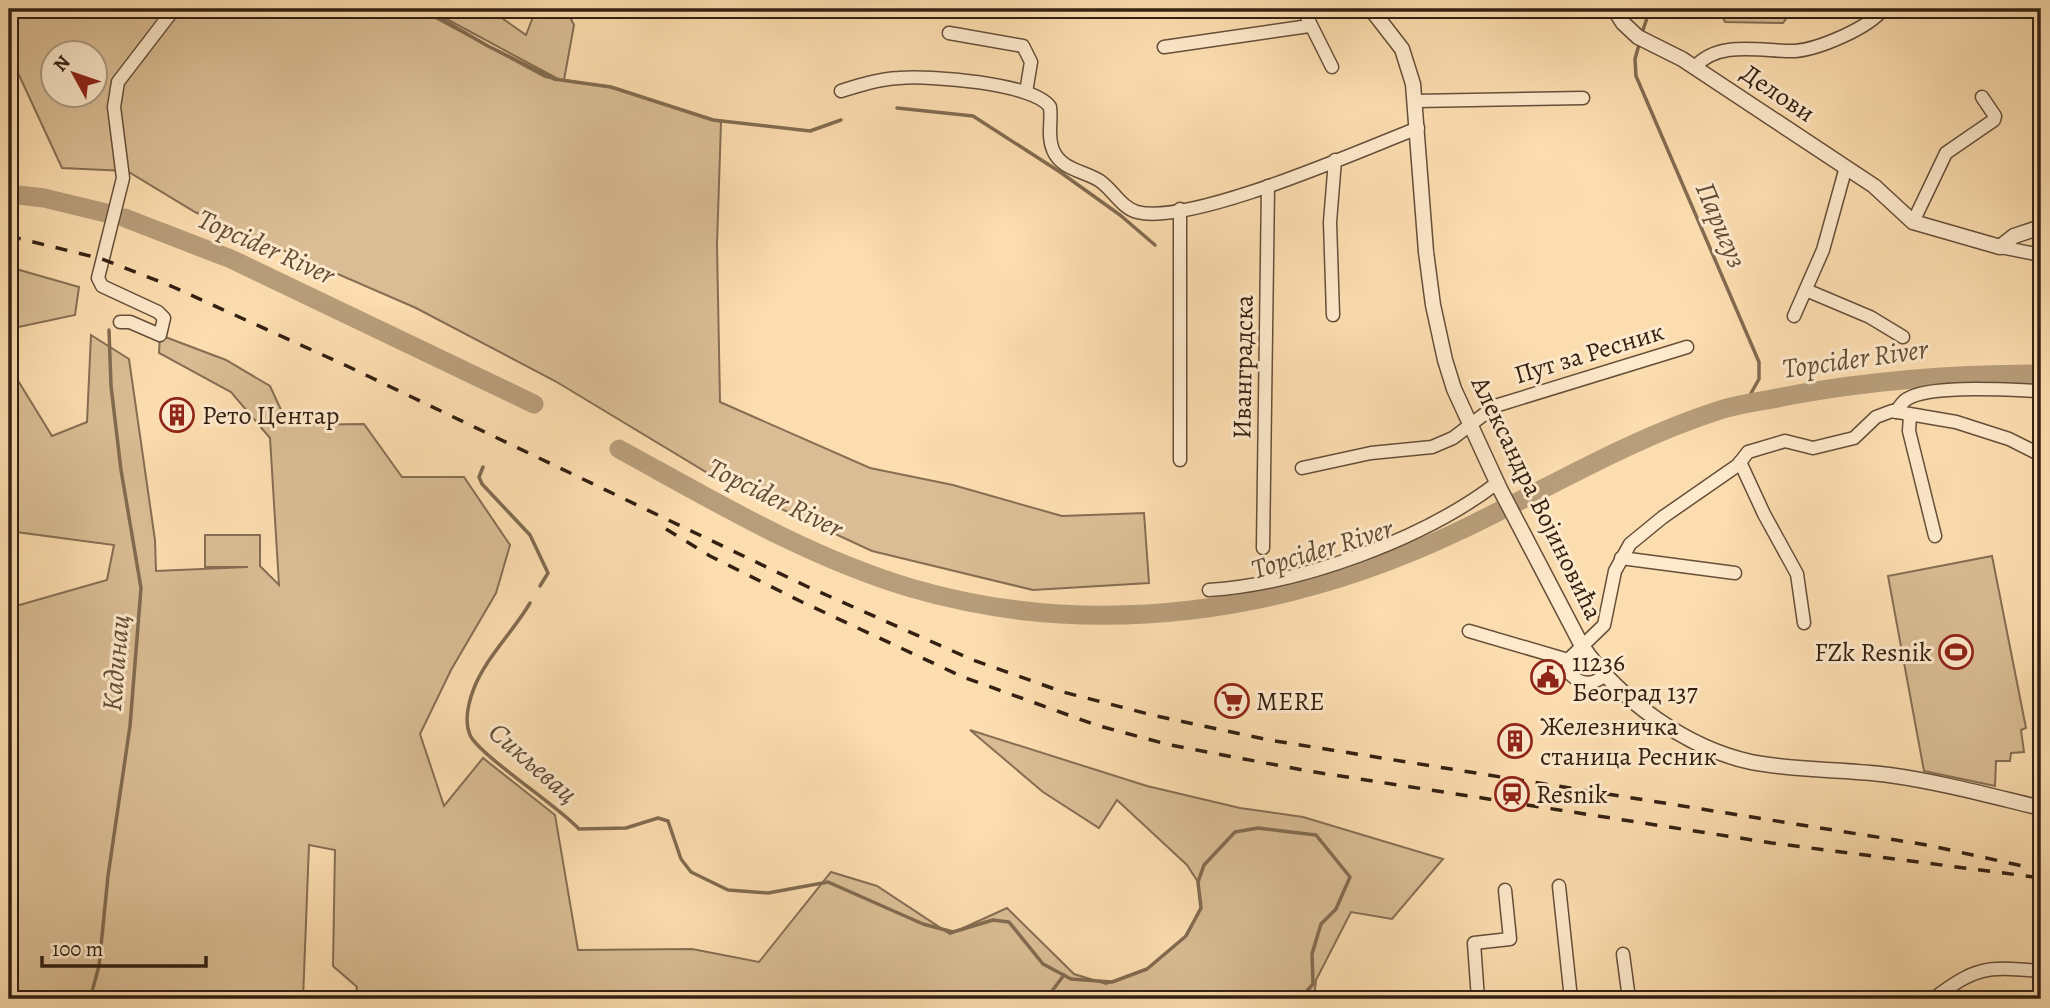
<svg xmlns="http://www.w3.org/2000/svg" width="2050" height="1008" font-family="Alegreya,serif">
	<style>
		.green { fill: #dabd94; stroke: #866e53; stroke-width: 2; fill-rule: evenodd }
		.lines { fill: none; stroke-linecap: round; stroke-linejoin: round }
		.stream { stroke: #836b50; stroke-width: 3.5 }
		.river { stroke: #b89d7a; stroke-width: 19 }
		.minor-casing { stroke: #654f39; stroke-width: 15 }
		.tertiary-casing { stroke: #654f39; stroke-width: 17 }
		.minor { stroke: #fde9cb; stroke-width: 12 }
		.tertiary { stroke: #fde9cb; stroke-width: 14 }
		.rail { stroke: #332012; stroke-width: 3.5; stroke-dasharray: 12 12; stroke-linecap: butt }
		.labels { text-anchor: middle; dominant-baseline: central; stroke-width: 6; stroke-linejoin: round; paint-order: stroke }
		.street-label { font-size: 26px; fill: #332012; stroke: #fde9cb }
		.poi-label { font-size: 26px; fill: #332012; stroke: #fde9cb; text-anchor: start }
		.water-label { font-size: 28px; font-style: italic; fill: #624c36; stroke: #fde9cb }
	</style>
	<rect width="100%" height="100%" fill="#fcddaf"/>
	<filter id="stains"><feTurbulence type="fractalNoise" baseFrequency=".00286" numOctaves="4"/><feColorMatrix values="0 0 0 0 .2 0 0 0 0 .09 0 0 0 0 .02 0 0 0 .5 -.17"/></filter>
	<radialGradient id="worn" r=".72"><stop offset=".6" stop-color="#630" stop-opacity="0"/><stop offset="1" stop-color="#630" stop-opacity=".3"/></radialGradient>
	<g class="green">
		<path d="M 9,9 L 419,9 L 545,77 L 560,80 L 428,9 L 489,9 L 526,35 L 536,9 L 566,9 L 574,25 L 564,80 L 611,87 L 721,122 L 717,245 L 720,402 L 870,468 L 953,485 L 1062,516 L 1144,513 L 1149,583 L 1033,590 L 872,551 L 721,481 L 555,381 L 416,308 L 195,212 L 127,171 L 62,168 L 19,75 L 9,69 ZM 52,52 L 94,52 L 94,94 L 52,94 Z"/>
		<polygon points="1719,9 1793,9 1783,23 1725,22"/>
		<polygon points="9,267 79,287 75,315 9,329"/>
		<polygon points="91,335 129,359 155,540 156,571 248,567 205,567 205,535 260,535 260,566 279,585 270,438 231,392 159,353 160,335 226,360 270,386 288,425 364,424 402,477 464,477 510,545 496,593 451,670 420,734 444,806 483,758 555,815 578,950 692,949 759,962 831,872 877,886 950,934 1007,908 1074,974 1106,984 1147,969 1184,938 1201,908 1198,882 1187,865 1117,800 1099,828 1043,792 970,730 1147,786 1240,808 1303,817 1443,859 1392,919 1351,912 1316,980 1314,999 355,999 357,987 333,966 335,850 309,845 303,999 9,999 9,608 107,580 114,545 9,531 9,382 17,379 52,436 87,422"/>
		<polygon points="1992,556 2026,728 2021,730 2024,752 2011,753 2010,761 1996,761 1995,786 1924,771 1888,576"/>
	</g>
	<g class="lines">
		<g class="stream">
			<polyline points="424,9 488,46 554,79 611,87 713,120 810,131 841,120"/>
			<polyline points="1642,33 1650,9"/>
			<polyline points="1640,41 1635,59 1636,76 1759,362 1759,379 1745,404"/>
			<polyline points="897,108 973,116 1060,172 1120,215 1155,245"/>
			<polyline points="483,467 479,477 482,484 530,535 548,573 540,586"/>
			<path d="M 530,603 C 513,632 487,656 474,688 C 469,701 464,721 470,735 C 479,755 557,805 579,829 L 626,828 L 658,818 L 668,821 L 681,859 L 691,872 L 728,890 L 768,893 L 828,882 L 923,924 L 953,932 L 993,920 L 1009,922 L 1043,964 L 1071,979 L 1112,982 L 1147,969 L 1186,936 L 1201,908 L 1198,882 L 1204,865 L 1235,832 L 1258,828 L 1316,835 L 1350,877 L 1336,909 L 1321,924 L 1312,954 L 1313,984 L 1300,999"/>
			<polyline points="90,999 99,966 108,876 130,726 141,588 121,470 111,386 109,330"/>
			<polyline points="1046,999 1064,975"/>
		</g>
		<g class="river">
			<polyline points="9,194 44,198 106,213"/>
			<polyline points="125,218 231,259 534,404"/>
			<path d="M 619,449 C 714,501 807,557 911,588 C 1096,642 1290,612 1461,530 C 1547,489 1629,439 1720,410 C 1741,403 1765,401 1787,396 C 1872,380 1955,374 2041,374"/>
		</g>
		<g class="minor-casing">
			<g id="minor">
				<polyline points="1303,9 1332,67"/>
				<polyline points="2035,9 2041,16"/>
				<polyline points="949,33 1023,46 1031,62 1026,92"/>
				<polyline points="1164,47 1309,26"/>
				<path d="M 1695,67 C 1719,39 1764,52 1795,51 C 1819,49 1869,28 1883,9"/>
				<path d="M 841,91 C 860,85 879,79 899,78 C 928,75 1034,83 1050,107 C 1052,121 1047,136 1053,150 C 1061,170 1085,171 1100,181 C 1113,190 1122,208 1137,212 C 1191,226 1361,150 1418,128"/>
				<polyline points="1416,101 1583,98"/>
				<polyline points="1913,222 1946,153 1994,120 1995,116 1982,97"/>
				<polyline points="2000,247 2041,255"/>
				<polyline points="1806,290 1870,317 1903,337"/>
				<polyline points="1333,315 1330,222 1335,160"/>
				<polyline points="1794,316 1823,250 1846,167"/>
				<polyline points="120,322 130,322 160,335 164,318 158,312 102,286 98,278 123,178 114,107 118,82 174,9"/>
				<path d="M 1896,412 C 1899,407 1902,402 1907,399 C 1930,384 2012,390 2041,391"/>
				<polyline points="1910,416 1909,431 1935,536"/>
				<polyline points="1180,460 1180,209"/>
				<polyline points="1740,462 1764,514 1797,574 1804,623"/>
				<polyline points="1302,468 1371,453 1432,447 1453,438 1495,406 1687,347"/>
				<polyline points="1263,548 1268,186"/>
				<polyline points="1621,558 1735,573"/>
				<path d="M 1209,590 C 1301,584 1424,539 1497,483"/>
				<polyline points="1469,631 1568,660"/>
				<path d="M 1605,675 C 1593,685 1582,686 1570,674 L 1568,660 L 1604,625 L 1615,571 L 1630,544 L 1663,517 L 1738,465 L 1748,452 L 1785,441 L 1813,448 L 1854,438 L 1876,417 L 1892,411 L 1956,422 L 2009,439 L 2041,455"/>
				<polyline points="1559,886 1571,999"/>
				<polyline points="1623,954 1629,999"/>
				<polyline points="1478,999 1474,943 1510,939 1505,890"/>
				<path d="M 1933,999 C 1978,965 1987,967 2041,971"/>
			</g>
		</g>
		<g class="tertiary-casing">
			<g id="tertiary">
				<path d="M 1371,9 L 1402,49 L 1413,84 L 1426,252 L 1433,305 L 1445,360 L 1454,389 L 1500,489 L 1582,646 C 1620,700 1686,748 1751,762 C 1796,771 1844,769 1889,775 C 1940,782 1991,796 2041,808"/>
				<polyline points="1614,9 1623,23 1638,37 1682,59 1874,186 1913,222 2000,247 2014,236 2041,227"/>
			</g>
		</g>
		<use href="#minor" class="minor"/>
		<use href="#tertiary" class="tertiary"/>
		<g class="rail">
			<polyline points="9,236 102,259 171,286 347,366 806,586 973,660 1063,692 1152,715 1269,740 1927,845 2041,870"/>
			<polyline points="666,529 710,556 802,602 963,677 1096,725 1170,745 1308,771 1772,843 2034,877"/>
		</g>
	</g>
	<defs>
		<g id="building-ring" transform="scale(1.75)"><circle r="9.5" fill="#fde9cb" stroke="#8f2418" stroke-width="1.5"/><path d="M-4-6H4V6H1V3H-1V6H-4ZM-2.5-4.3h1.7v1.8h-1.7ZM.8-4.3h1.7v1.8H.8ZM-2.5-1h1.7V.8h-1.7ZM.8-1h1.7V.8H.8Z" fill="#8f2418"/></g>
		<g id="stadium-ring" transform="scale(1.75)"><circle r="9.5" fill="#fde9cb" stroke="#8f2418" stroke-width="1.5"/><path d="M0-5a6.5 5 0 1 0 0 10a6.5 5 0 1 0 0-10ZM-3.5-1.8h7v3.6h-7Z" fill="#8f2418"/></g>
		<g id="civic-ring" transform="scale(1.75)"><circle r="9.5" fill="#fde9cb" stroke="#8f2418" stroke-width="1.5"/><path d="M-.6-6.5H3V-4.5H.6V-3L4-1V1h2V6H-6V1h2V-1L-.6-3ZM-1.2 2.5V6h2.4V2.5Z" fill="#8f2418"/></g>
		<g id="supermarket-ring" transform="scale(1.75)"><circle r="9.5" fill="#fde9cb" stroke="#8f2418" stroke-width="1.5"/><path d="M-6-5.5h2.5l.6 2H6L4.5 2H-2.5L-4.4-4H-6ZM-1.5 3.2a1.3 1.3 0 1 0 .1 0ZM3 3.2a1.3 1.3 0 1 0 .1 0Z" fill="#8f2418"/></g>
		<g id="station-ring" transform="scale(1.75)"><circle r="9.5" fill="#fde9cb" stroke="#8f2418" stroke-width="1.5"/><path d="M-3-6H3Q5-6 5-4V2Q5 4 3 4L4.5 6H3L1.5 4h-3L-3 6H-4.5L-3 4Q-5 4-5 2V-4Q-5-6-3-6ZM-3.5-4v3h7v-3ZM-3.5 1v1.5H-2V1ZM2 1v1.5H3.5V1Z" fill="#8f2418"/></g>
	</defs>
	<g fill-rule="evenodd">
		<use href="#building-ring" x="177" y="415"/>
		<use href="#stadium-ring" x="1956" y="652"/>
		<use href="#civic-ring" x="1548" y="677"/>
		<use href="#supermarket-ring" x="1232" y="701"/>
		<use href="#building-ring" x="1515" y="741"/>
		<use href="#station-ring" x="1512" y="794"/>
	</g>
	<g class="labels">
		<g class="street-label">
			<text transform="translate(1778 93) rotate(34)">Делови</text>
			<text transform="translate(1589 353) rotate(-17)">Пут за Ресник</text>
			<text transform="translate(1243 367) rotate(-89)">Иванградска</text>
			<text transform="translate(1537 498) rotate(64)">Александра Војиновића</text>
		</g>
		<g class="poi-label">
			<text x="202" y="415">Рето Центар</text>
			<text x="1932" y="652" text-anchor="end">FZk Resnik</text>
			<text x="1572" y="662">11236<tspan x="1572" dy="30">Београд 137</tspan></text>
			<text x="1256" y="701">MERE</text>
			<text x="1540" y="726">Железничка<tspan x="1540" dy="30">станица Ресник</tspan></text>
			<text x="1536" y="794">Resnik</text>
		</g>
		<g class="water-label">
			<text transform="translate(1721 225) rotate(67)">Паригуз</text>
			<text transform="translate(266 247) rotate(24)">Topcider River</text>
			<text transform="translate(1855 359) rotate(-8)">Topcider River</text>
			<text transform="translate(775 498) rotate(26)">Topcider River</text>
			<text transform="translate(1322 549) rotate(-17)">Topcider River</text>
			<text transform="translate(116 663) rotate(-85)">Кадинац</text>
			<text transform="translate(533 763) rotate(41)">Сикљевац</text>
		</g>
	</g>
	<rect width="2050" height="1008" fill="none" stroke="#fcddaf" stroke-width="35"/>
	<rect x="10" y="10" width="2029" height="987" fill="none" stroke="#332012" stroke-width="3.5"/>
	<rect x="18" y="18" width="2015" height="973" fill="none" stroke="#332012" stroke-width="2"/>
	<g transform="translate(74 74) rotate(310)"><circle r="33" fill="#fde9cb" stroke="#ac9981" stroke-width="2"/>
	<path d="M0-5L12 26L0 18L-12 26Z" fill="#8f2418"/>
	<text y="-10" font-size="19" font-weight="bold" text-anchor="middle" fill="#332012">N</text>
	</g>
	<path d="M42 956v10h164v-10" fill="none" stroke="#332012" stroke-width="3.5"/>
	<text x="52" y="956" font-size="21" fill="#332012" stroke="#fde9cb" stroke-width="5" paint-order="stroke">100 m</text>
	<rect width="100%" height="100%" filter="url(#stains)"/>
	<rect width="100%" height="100%" fill="url(#worn)"/>
</svg>
